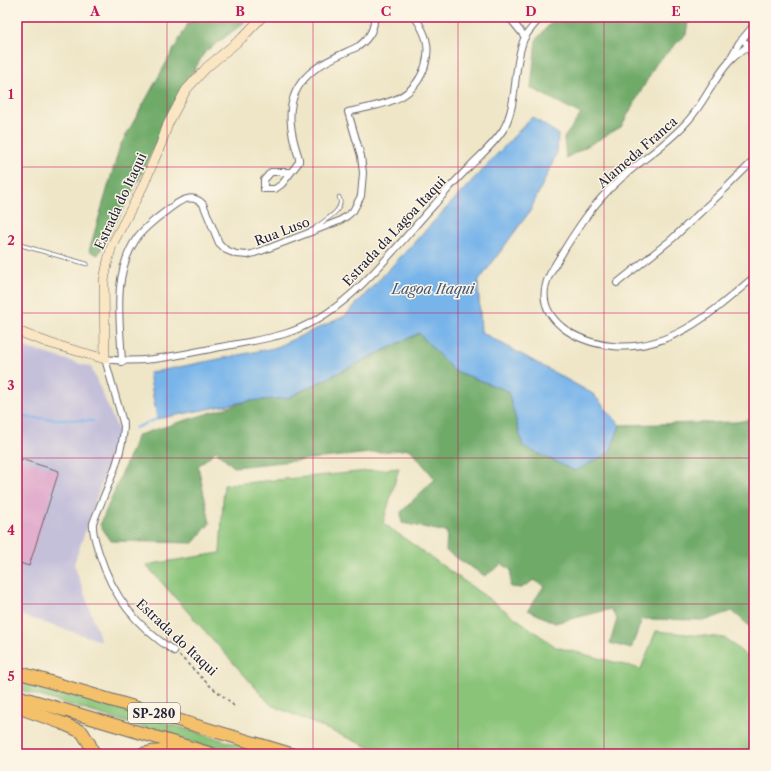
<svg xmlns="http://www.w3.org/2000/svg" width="771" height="771" font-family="'Libre Caslon Text',serif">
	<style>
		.industrial { fill: #c5c0da }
		.green { fill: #8ac479; stroke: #56735a }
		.forest { fill: #6faa69; stroke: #486652 }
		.water { fill: #77b4ea; stroke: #4c6b92 }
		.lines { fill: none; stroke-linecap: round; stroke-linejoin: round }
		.stream { stroke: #77b4ea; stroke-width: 2 }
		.building { fill: #e2afce }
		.lane-casing { stroke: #6a676c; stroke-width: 4.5 }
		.street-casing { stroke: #6a676c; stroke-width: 8 }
		.secondary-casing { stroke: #6a676c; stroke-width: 10 }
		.highway-casing { stroke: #6a676c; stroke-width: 14 }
		.path { stroke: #6a676c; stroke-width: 1.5; stroke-dasharray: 3 3; stroke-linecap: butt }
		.lane { stroke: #fff; stroke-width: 3 }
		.street { stroke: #fff; stroke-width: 6 }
		.secondary { stroke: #fbe6c3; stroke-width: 9 }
		.highway { stroke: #f4c16a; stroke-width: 12 }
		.grid { fill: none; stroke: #c2185b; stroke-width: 1; stroke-opacity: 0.55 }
		.labels { text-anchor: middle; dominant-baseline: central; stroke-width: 3; stroke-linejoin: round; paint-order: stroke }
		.shield { fill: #fcf5e5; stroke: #63616e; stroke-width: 1 }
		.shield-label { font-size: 12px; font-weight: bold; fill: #22223b }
		.street-label { font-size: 13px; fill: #22223b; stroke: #fcf5e5 }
		.water-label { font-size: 14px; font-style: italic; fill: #405578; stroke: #fcf5e5 }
		.neatline { fill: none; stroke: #c2185b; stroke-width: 1.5 }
		.grid-label { font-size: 13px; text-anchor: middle; font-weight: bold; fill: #c2185b }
	</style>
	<rect width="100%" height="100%" fill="#fcf5e5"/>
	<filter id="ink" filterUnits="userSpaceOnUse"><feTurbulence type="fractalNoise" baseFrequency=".025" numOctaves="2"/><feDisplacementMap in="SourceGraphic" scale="8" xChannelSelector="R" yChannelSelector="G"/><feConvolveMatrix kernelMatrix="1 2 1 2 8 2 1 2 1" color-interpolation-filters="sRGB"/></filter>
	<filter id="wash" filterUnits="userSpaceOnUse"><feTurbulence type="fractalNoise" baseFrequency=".012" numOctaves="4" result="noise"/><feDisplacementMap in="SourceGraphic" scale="16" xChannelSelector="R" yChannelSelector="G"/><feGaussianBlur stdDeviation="0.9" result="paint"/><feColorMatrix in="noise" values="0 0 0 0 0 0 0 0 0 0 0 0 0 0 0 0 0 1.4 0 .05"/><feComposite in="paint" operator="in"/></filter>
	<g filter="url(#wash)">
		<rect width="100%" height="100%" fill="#efe6c8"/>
		<polygon class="industrial" points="17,345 91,367 119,432 74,564 101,641 17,614"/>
		<g class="green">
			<polygon points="399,468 383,523 556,647 641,669 656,631 725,638 754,662 754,754 385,754 271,705 146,565 220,553 224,485"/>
			<polygon points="17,678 268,754 231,754 17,689"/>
		</g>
		<g class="forest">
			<polygon points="198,17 248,17 245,22 205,52 171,108 144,170 98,255 89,251 120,146 189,22"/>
			<polygon points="556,17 689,17 686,34 656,64 621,127 566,158 564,138 581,114 531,88 536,40"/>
			<polygon points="420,333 453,370 508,391 523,446 610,452 620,425 736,422 754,419 754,630 732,611 707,620 642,619 631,649 610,643 617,619 611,609 555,623 528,610 544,586 534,580 521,588 510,587 511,570 502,564 485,576 446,551 447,532 402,523 401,512 435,479 410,449 234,467 216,451 198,466 210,523 193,543 111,541 100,525 138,435 248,401 288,398"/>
		</g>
		<polygon class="water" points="532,117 558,134 557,153 530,211 478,282 481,332 593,394 620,425 610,452 575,471 523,446 508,391 453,370 419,333 287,398 248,401 157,419 149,373 274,348 345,316"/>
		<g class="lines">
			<g class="stream">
				<polyline points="17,417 93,421"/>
				<polyline points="135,428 157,419"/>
			</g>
		</g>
		<g id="blocks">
			<polygon class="building" points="17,458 59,471 29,566 17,562"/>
		</g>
	</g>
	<g filter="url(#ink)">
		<use href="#blocks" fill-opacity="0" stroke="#6a676c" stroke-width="1"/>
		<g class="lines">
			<g class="lane-casing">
				<g id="lane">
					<path d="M 315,228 C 324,220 346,210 339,197"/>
					<polyline points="17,244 87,264"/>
				</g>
			</g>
			<g class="street-casing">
				<g id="street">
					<polyline points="509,17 525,37"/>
					<polyline points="17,24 19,17"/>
					<path d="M 754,41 C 746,48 736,54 729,62 C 712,81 703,106 685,124 C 664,147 638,162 616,183 C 595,202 579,226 564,250 C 558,261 549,272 546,284 C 541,302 549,316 562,327 C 576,338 594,344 612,346 C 670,352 713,312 754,277"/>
					<polyline points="746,43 754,59"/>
					<polyline points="730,59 739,43 754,25"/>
					<path d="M 290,172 L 271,172 L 264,180 L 264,189 L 275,189 L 282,184 L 299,162 L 299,158 C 287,124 284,92 315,69 C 328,59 345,53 359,46 C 368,39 375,29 374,17"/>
					<polyline points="617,283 672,239 722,192 754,160"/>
					<path d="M 122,362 C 120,319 112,276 136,239 C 145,226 161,215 173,206 C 183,199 193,194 203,204 L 219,243 L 226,250 L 236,254 L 248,255 L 261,251 L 311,232 L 339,221 L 347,216 L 353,211 L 361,196 L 363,173 L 361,156 L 348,112 C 381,104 413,103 425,66 C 431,46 426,34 415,17"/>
					<path d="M 174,651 C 136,626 113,597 99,553 C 96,543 92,533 93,523 C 104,494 123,457 124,426 L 105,359 C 140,364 175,356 210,349 C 234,344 260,341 284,334 C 349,314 391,251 435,204 C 446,191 458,178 470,166 C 481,155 494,144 503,130 C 519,102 512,68 524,39 C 528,31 535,24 541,17"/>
				</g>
			</g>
			<g class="secondary-casing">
				<polyline id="secondary" points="17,331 49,343 105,359 104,281 108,260 112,245 143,186 161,144 168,124 186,90 207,67 242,38 262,17"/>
			</g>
			<g class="highway-casing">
				<g id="highway">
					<polyline points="17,672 291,754"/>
					<polyline points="17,696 212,754"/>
					<polyline points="17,707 62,723 82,732 89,743 94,754"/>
					<polyline points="142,754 151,752 184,749"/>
				</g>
			</g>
			<polyline class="path" points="179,655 209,685 228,700 235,707"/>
			<use href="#lane" class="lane"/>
			<use href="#street" class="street"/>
			<use href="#secondary" class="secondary"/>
			<use href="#highway" class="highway"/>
		</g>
	</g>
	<path class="grid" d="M 167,17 L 167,754M 313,17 L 313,754M 458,17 L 458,754M 604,17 L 604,754M 17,167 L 754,167M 17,313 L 754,313M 17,458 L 754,458M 17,604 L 754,604"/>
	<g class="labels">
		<rect class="shield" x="128" y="703" width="52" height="20" rx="3"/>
		<g class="shield-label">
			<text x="154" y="713">SP-280</text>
		</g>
		<g class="street-label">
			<text transform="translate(637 152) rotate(-41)">Alameda Franca</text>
			<text transform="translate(120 201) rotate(-65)">Estrada do Itaqui</text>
			<text transform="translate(282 231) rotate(-21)">Rua Luso</text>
			<text transform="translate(394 231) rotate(-47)">Estrada da Lagoa Itaqui</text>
			<text transform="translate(177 637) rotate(43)">Estrada do Itaqui</text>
		</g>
		<g class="water-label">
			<text x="433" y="289">Lagoa Itaqui</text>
		</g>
	</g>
	<rect width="771" height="771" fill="none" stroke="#fcf5e5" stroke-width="44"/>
	<rect x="22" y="22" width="727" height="727" class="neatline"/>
	<g class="grid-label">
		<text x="95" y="16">A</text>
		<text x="240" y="16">B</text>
		<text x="386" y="16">C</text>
		<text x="531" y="16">D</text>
		<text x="676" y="16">E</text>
		<text x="11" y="99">1</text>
		<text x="11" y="245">2</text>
		<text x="11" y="390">3</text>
		<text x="11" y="535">4</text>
		<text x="11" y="681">5</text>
	</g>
</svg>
